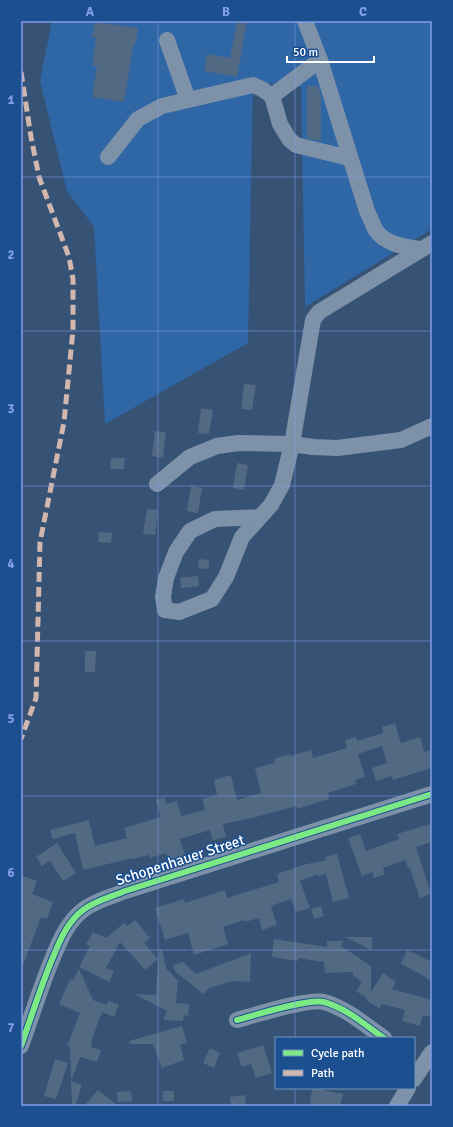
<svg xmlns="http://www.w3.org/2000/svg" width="453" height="1127" font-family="Signika,sans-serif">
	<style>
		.green { fill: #2f66a5 }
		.building { fill: #526984 }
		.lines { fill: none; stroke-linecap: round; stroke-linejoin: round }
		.minor { stroke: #7d92a8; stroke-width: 16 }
		.quiet { stroke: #d1b7ad; stroke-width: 5; stroke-dasharray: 10 5; stroke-linecap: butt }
		.cycleway-casing { stroke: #1b4f8f; stroke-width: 8 }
		.cycleway { stroke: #7ce984; stroke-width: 6 }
		.grid { fill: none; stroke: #839eea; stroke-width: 1; stroke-opacity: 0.55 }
		.labels { text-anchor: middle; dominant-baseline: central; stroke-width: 3; stroke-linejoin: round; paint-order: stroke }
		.street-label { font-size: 15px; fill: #fff; stroke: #1b4f8f }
		.neatline { fill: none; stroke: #839eea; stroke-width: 1.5 }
		.grid-label { font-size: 13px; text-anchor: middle; font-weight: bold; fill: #839eea }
	</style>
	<rect width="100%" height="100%" fill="#365274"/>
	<polygon class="green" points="52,21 432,21 432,229 305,307 301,87 253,82 248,343 105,424 94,227 67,191 40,81"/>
	<g class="building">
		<polygon points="237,21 247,21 237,77 204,71 207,54 230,58"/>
		<polygon points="95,22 138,28 136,43 134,43 124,102 92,97 97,66 92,66 96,38 92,37"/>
		<polygon points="307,86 318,86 321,96 321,141 307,138"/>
		<polygon points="244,384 256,385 252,410 241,409"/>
		<polygon points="201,408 213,410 209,434 198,433"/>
		<polygon points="155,431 166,432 163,458 152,456"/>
		<polygon points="111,458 125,458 124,469 110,469"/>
		<polygon points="237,463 248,465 244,490 233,488"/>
		<polygon points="191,486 202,488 198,513 187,511"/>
		<polygon points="147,509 158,510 155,535 143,534"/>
		<polygon points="99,532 112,533 111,543 98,542"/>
		<polygon points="199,559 209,560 209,569 198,568"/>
		<polygon points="198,576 199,586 181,588 180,578"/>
		<polygon points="85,651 96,651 95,672 85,672"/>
		<polygon points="395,723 401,743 420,737 424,752 432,750 432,768 393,780 392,776 376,781 372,768 387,763 382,746 358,754 365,777 355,780 356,784 328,793 329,799 297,809 296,806 252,818 223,824 226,837 213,840 210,830 180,839 185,856 168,861 166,853 150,858 149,855 133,859 133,858 83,870 75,833 53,839 50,830 89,820 95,846 127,838 124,828 161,817 156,800 164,797 166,804 177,801 181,816 205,810 202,799 217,795 214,780 231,775 237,800 261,793 255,768 275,763 274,759 289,754 290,756 311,750 313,758 347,748 345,740 356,737 357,741 383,733 382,727"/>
		<polygon points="430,824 432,831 432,842 416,847 431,893 420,899 410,868 408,868 405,860 383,868 385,874 374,878 372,872 362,876 348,838 360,834 366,851 399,839 397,834"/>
		<polygon points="57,843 76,873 63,881 50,861 42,866 36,857"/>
		<polygon points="337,854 349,898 333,902 326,874 318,876 318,874 300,881 310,908 296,912 291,899 271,906 277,925 262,930 259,918 245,922 244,920 223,927 228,944 194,955 188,933 165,940 155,908 184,899 185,903 225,890 227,898 279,882 277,874 303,865 326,860 325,857"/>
		<polygon points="23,876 37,881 32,894 53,902 47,919 41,917 22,968 21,882"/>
		<polygon points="321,906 324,916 314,919 311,909"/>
		<polygon points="135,920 150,938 144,943 158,959 145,970 120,942 106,968 114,971 109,982 79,967 90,946 86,944 93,932 106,938 124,923 127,926"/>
		<polygon points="345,937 372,937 372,950"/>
		<polygon points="274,939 327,947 327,941 344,941 341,946 371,966 371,992 383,973 396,982 392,989 432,1000 432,1017 423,1015 420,1026 402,1021 405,1010 382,1004 379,1008 366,1000 367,998 356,991 362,982 353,975 353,972 325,973 324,962 298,958 298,961 272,957"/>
		<polygon points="162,949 166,968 178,981 176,1003 189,1004 188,1016 184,1015 183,1021 163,1020 167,1011 134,994 156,995 159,950"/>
		<polygon points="407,950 432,962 432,983 424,976 401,964"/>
		<polygon points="251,953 250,982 233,981 209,988 203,994 175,971 173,965 183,962 196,974"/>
		<polygon points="79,969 93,1000 107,1005 108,1001 119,1004 114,1017 102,1012 93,1036 91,1047 101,1050 97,1062 80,1057 72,1079 71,1079 70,1046 67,1046 80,1013 59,1004 70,979 73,980"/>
		<polygon points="182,1026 187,1043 180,1045 184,1060 162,1068 153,1044 130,1044 129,1041"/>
		<polygon points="263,1045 272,1073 256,1078 251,1064 242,1067 237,1053"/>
		<polygon points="210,1048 220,1053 214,1068 203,1063"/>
		<polygon points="55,1059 68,1063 56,1099 44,1096"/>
		<polygon points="71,1081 82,1085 75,1106 72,1106"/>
		<polygon points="313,1088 343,1094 340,1106 311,1106 310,1099"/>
		<polygon points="98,1090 118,1106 84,1106"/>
		<polygon points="131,1091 132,1101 118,1102 117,1092"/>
		<rect x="163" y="1091" width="11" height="10"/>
		<polygon points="245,1095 246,1106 231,1106 230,1097"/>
	</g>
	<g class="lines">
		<g class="minor">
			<path d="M 305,21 L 320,60 L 367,211 C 370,217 372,223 375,229 C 384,244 404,247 420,249"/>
			<polyline points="167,40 188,100"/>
			<polyline points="272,96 320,60"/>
			<polyline points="108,157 138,119 162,106 253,85 262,89 272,96 280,124 289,139 296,145 349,158"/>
			<polyline points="157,484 190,457 217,446 238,443 292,444 313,447 337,448 401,440 432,426"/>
			<polyline points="260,517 215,519 190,531 176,552 166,578 163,597 165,610 179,612 212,599 226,577 242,537 271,505 282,485 292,444 313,320 319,312 432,243"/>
			<path d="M 237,1020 C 255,1015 309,998 324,1002 C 346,1008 365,1025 384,1038"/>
			<path d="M 21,1046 C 31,1018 40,989 51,962 C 59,943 66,923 83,910 C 94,901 111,897 125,891 L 432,794"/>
			<polyline points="414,1079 432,1052"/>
			<polyline points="397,1106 408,1088"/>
		</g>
		<polyline class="quiet" points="21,72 31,137 39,177 69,257 73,279 73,330 64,422 40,542 36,698 21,739"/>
		<g class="cycleway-casing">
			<g id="cycleway">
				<path d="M 237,1020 C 255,1015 309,998 324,1002 C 346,1008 365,1025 384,1038"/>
				<path d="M 21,1046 C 31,1018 40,989 51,962 C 59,943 66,923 83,910 C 94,901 111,897 125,891 L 432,794"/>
			</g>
		</g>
		<use href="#cycleway" class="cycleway"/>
	</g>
	<path class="grid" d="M 158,21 L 158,1106M 295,21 L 295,1038M 21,177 L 432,177M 21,331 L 432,331M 21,486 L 432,486M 21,641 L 432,641M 21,796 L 432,796M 21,950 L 432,950M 295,1088 L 295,1106"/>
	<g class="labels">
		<g class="street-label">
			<text transform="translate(180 860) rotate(-18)">Schopenhauer Street</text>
		</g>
	</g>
	<rect width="453" height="1127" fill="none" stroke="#1b4f8f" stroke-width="44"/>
	<rect x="275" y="1037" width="140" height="52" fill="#1b4f8f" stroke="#7695bc"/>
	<rect x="283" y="1050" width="20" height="6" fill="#7ce984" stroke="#7695bc"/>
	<text x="311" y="1057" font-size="12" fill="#ffffff">Cycle path</text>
	<rect x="283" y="1070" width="20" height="6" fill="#d1b7ad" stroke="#7695bc"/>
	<text x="311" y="1077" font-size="12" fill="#ffffff">Path</text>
	<path d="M287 56v6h87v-6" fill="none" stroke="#ffffff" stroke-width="2"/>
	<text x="293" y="56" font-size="12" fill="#ffffff" stroke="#1b4f8f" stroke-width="3" paint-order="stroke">50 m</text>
	<rect x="22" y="22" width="409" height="1083" class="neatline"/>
	<g class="grid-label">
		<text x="90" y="16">A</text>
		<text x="226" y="16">B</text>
		<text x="363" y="16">C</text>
		<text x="11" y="104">1</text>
		<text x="11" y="259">2</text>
		<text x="11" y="413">3</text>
		<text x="11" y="568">4</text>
		<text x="11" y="723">5</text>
		<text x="11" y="877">6</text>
		<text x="11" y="1032">7</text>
	</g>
</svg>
